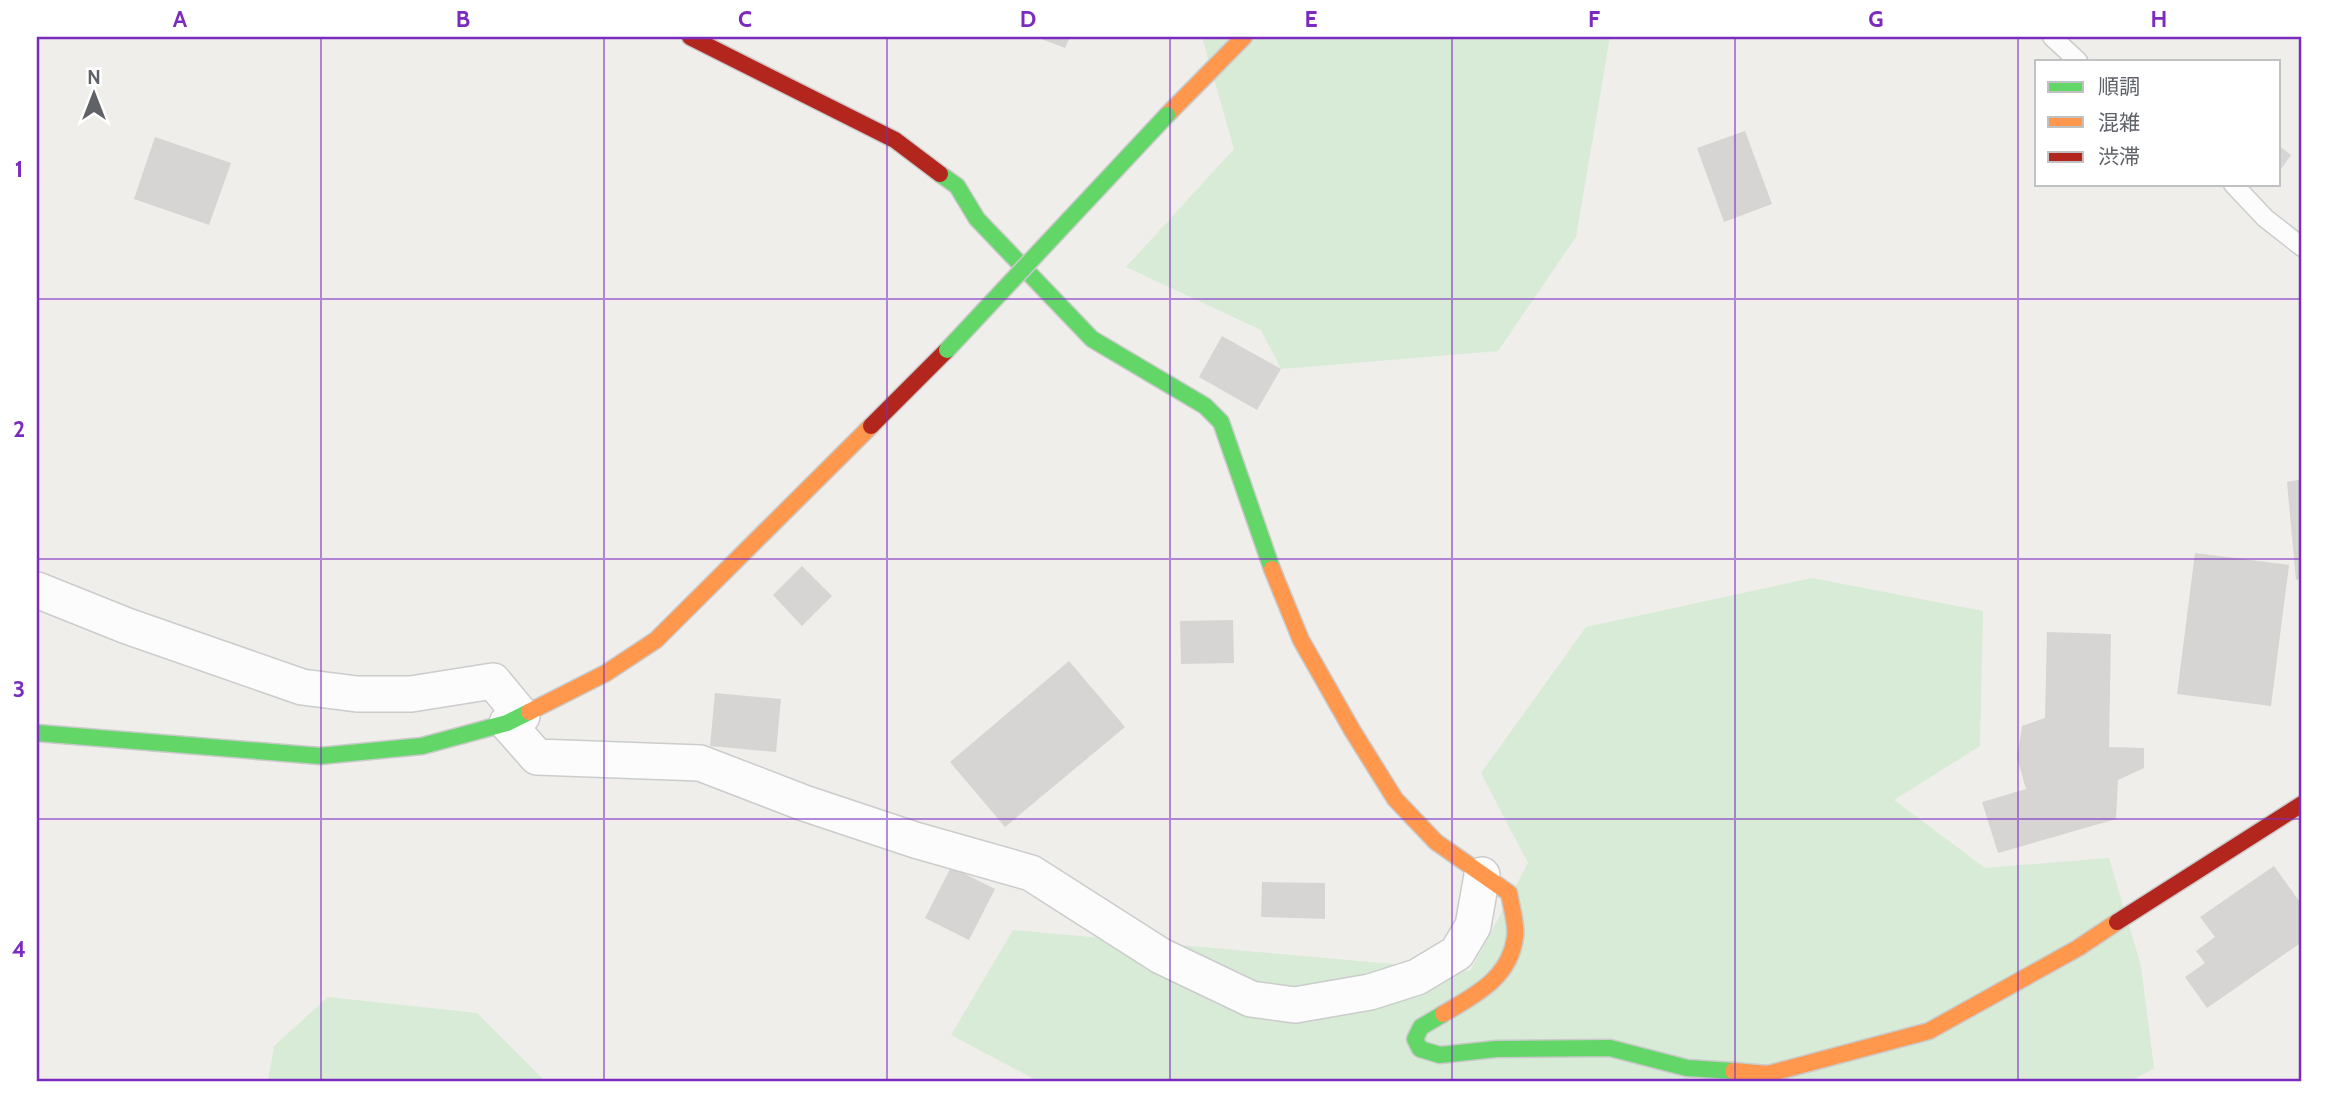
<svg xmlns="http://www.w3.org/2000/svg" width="2339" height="1118" font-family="Cabin,'Noto Sans JP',sans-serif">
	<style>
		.green { fill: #d8ebd6 }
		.building { fill: #d6d5d3 }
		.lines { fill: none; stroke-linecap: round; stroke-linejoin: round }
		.lane-casing { stroke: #cbcccc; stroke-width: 21 }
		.street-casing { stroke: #cbcccc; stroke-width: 38 }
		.fast-casing { stroke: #cacacb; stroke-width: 19 }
		.slow-casing { stroke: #cacacb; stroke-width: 19 }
		.jam-casing { stroke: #cacacb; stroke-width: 19 }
		.lane { stroke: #fdfcfc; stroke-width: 18 }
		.street { stroke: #fdfcfc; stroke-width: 35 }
		.fast { stroke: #63d668; stroke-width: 16 }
		.slow { stroke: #ff974d; stroke-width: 16 }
		.jam { stroke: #b3261e; stroke-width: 16 }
		.fast-bridge-casing { stroke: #cacacb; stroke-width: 19; stroke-linecap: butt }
		.fast-bridge { stroke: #63d668; stroke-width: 16 }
		.grid { fill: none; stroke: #7b2cbf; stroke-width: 2; stroke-opacity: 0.55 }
		.neatline { fill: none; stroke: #7b2cbf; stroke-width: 2.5 }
		.grid-label { font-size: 23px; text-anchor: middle; font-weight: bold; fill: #7b2cbf }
	</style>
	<rect width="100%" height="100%" fill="#efeeea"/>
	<g class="green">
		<polygon points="1202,37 1610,37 1576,237 1498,351 1281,369 1261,330 1126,267 1234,149"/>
		<polygon points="1812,578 1983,611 1980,746 1894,800 1985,868 2109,858 2141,966 2154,1068 2132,1081 1038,1081 951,1035 1013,930 1470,971 1528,863 1481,773 1586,627"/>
		<polygon points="328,997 477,1013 545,1081 268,1081 274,1046"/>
	</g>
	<g class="building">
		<polygon points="1036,37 1070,37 1065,48"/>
		<polygon points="1745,131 1772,204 1724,222 1697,148"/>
		<polygon points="155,137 231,163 209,225 134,199"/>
		<polygon points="2278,145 2291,155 2278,173"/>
		<polygon points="1222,336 1281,369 1257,410 1199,377"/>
		<polygon points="2302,479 2302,578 2296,580 2287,482"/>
		<polygon points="2195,553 2289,565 2271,706 2177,694"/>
		<polygon points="802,566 832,596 802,626 773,595"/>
		<polygon points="1233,620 1234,663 1181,664 1180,621"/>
		<polygon points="2047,632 2111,634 2109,747 2144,748 2144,768 2118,780 2116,819 1998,853 1982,802 2026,789 2017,758 2022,726 2045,718"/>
		<polygon points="1069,661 1125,727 1005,827 950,762"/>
		<polygon points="715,693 781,699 776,752 710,746"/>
		<polygon points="2274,866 2302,905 2302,942 2207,1008 2185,977 2205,963 2196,951 2215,937 2200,917"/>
		<polygon points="951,867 995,889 969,940 925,918"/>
		<polygon points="1262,882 1325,883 1325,919 1261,917"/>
	</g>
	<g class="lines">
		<g class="lane-casing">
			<g id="lane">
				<polyline points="2052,37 2078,61"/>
				<polyline points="2233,184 2265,218 2302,247"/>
			</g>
		</g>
		<g class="street-casing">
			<g id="street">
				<polyline points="37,590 127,626 302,687 357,694 411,694 493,681 522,716"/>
				<polyline points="507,723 537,757 700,763 804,803 915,840 1031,873 1161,956 1251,999 1295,1005 1370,992 1417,977 1457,953 1473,926 1482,875"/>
			</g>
		</g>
		<g class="fast-casing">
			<g id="fast">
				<polyline points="940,174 957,186 977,219 1092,339 1205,406 1221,422 1272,569"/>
				<polyline points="37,733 320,756 422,746 507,723 529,712"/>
				<polyline points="1443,1014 1421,1027 1415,1039 1420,1049 1440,1055 1496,1049 1610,1048 1687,1068 1733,1071"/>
			</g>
		</g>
		<g class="slow-casing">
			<g id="slow">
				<polyline points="1167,115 1244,37"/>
				<path d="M 1272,569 L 1301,640 L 1352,730 L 1395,799 L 1436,842 L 1509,893 C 1511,906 1517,924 1515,937 C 1510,978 1475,995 1443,1014"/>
				<polyline points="529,712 606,673 656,640 871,426"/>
				<polyline points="1733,1071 1768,1074 1929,1031 2078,948 2117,922"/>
			</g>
		</g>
		<g class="jam-casing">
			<g id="jam">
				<polyline points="690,37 895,140 940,174"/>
				<polyline points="871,426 947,350"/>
				<polyline points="2117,922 2302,804"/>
			</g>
		</g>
		<use href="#lane" class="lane"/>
		<use href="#street" class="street"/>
		<use href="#fast" class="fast"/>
		<use href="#slow" class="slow"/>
		<use href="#jam" class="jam"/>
		<g class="fast-bridge-casing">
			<polyline id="fast-bridge" points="947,350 1167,115"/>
		</g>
		<use href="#fast-bridge" class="fast-bridge"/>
	</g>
	<path class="grid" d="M 321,37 L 321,1081M 604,37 L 604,1081M 887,37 L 887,1081M 1170,37 L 1170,1081M 1452,37 L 1452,1081M 1735,37 L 1735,1081M 2018,37 L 2018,1081M 37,299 L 2302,299M 37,559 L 2302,559M 37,819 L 2302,819"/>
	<rect width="2339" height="1118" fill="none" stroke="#ffffff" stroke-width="77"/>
	<rect x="2035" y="60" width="245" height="126" fill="#ffffff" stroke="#bfc1c3" stroke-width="2"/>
	<rect x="2048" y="82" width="35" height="10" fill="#63d668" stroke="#bfc1c3" stroke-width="2"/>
	<text x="2098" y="94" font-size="21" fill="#5f6368">順調</text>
	<rect x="2048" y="117" width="35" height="10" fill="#ff974d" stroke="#bfc1c3" stroke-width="2"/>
	<text x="2098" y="130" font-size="21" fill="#5f6368">混雑</text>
	<rect x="2048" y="152" width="35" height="10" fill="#b3261e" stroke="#bfc1c3" stroke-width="2"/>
	<text x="2098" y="164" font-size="21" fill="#5f6368">渋滞</text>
	<g transform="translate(94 94)" stroke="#ffffff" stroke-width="5" paint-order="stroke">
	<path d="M0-5L12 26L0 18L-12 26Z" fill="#5f6368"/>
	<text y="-10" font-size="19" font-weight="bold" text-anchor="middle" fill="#5f6368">N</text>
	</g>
	<rect x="38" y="38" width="2262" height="1042" class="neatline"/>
	<g class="grid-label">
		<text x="180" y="27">A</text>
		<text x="463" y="27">B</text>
		<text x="745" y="27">C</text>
		<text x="1028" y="27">D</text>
		<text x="1311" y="27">E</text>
		<text x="1594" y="27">F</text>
		<text x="1876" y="27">G</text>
		<text x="2159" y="27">H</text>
		<text x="19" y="177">1</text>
		<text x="19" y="437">2</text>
		<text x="19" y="697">3</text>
		<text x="19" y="957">4</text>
	</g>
</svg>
